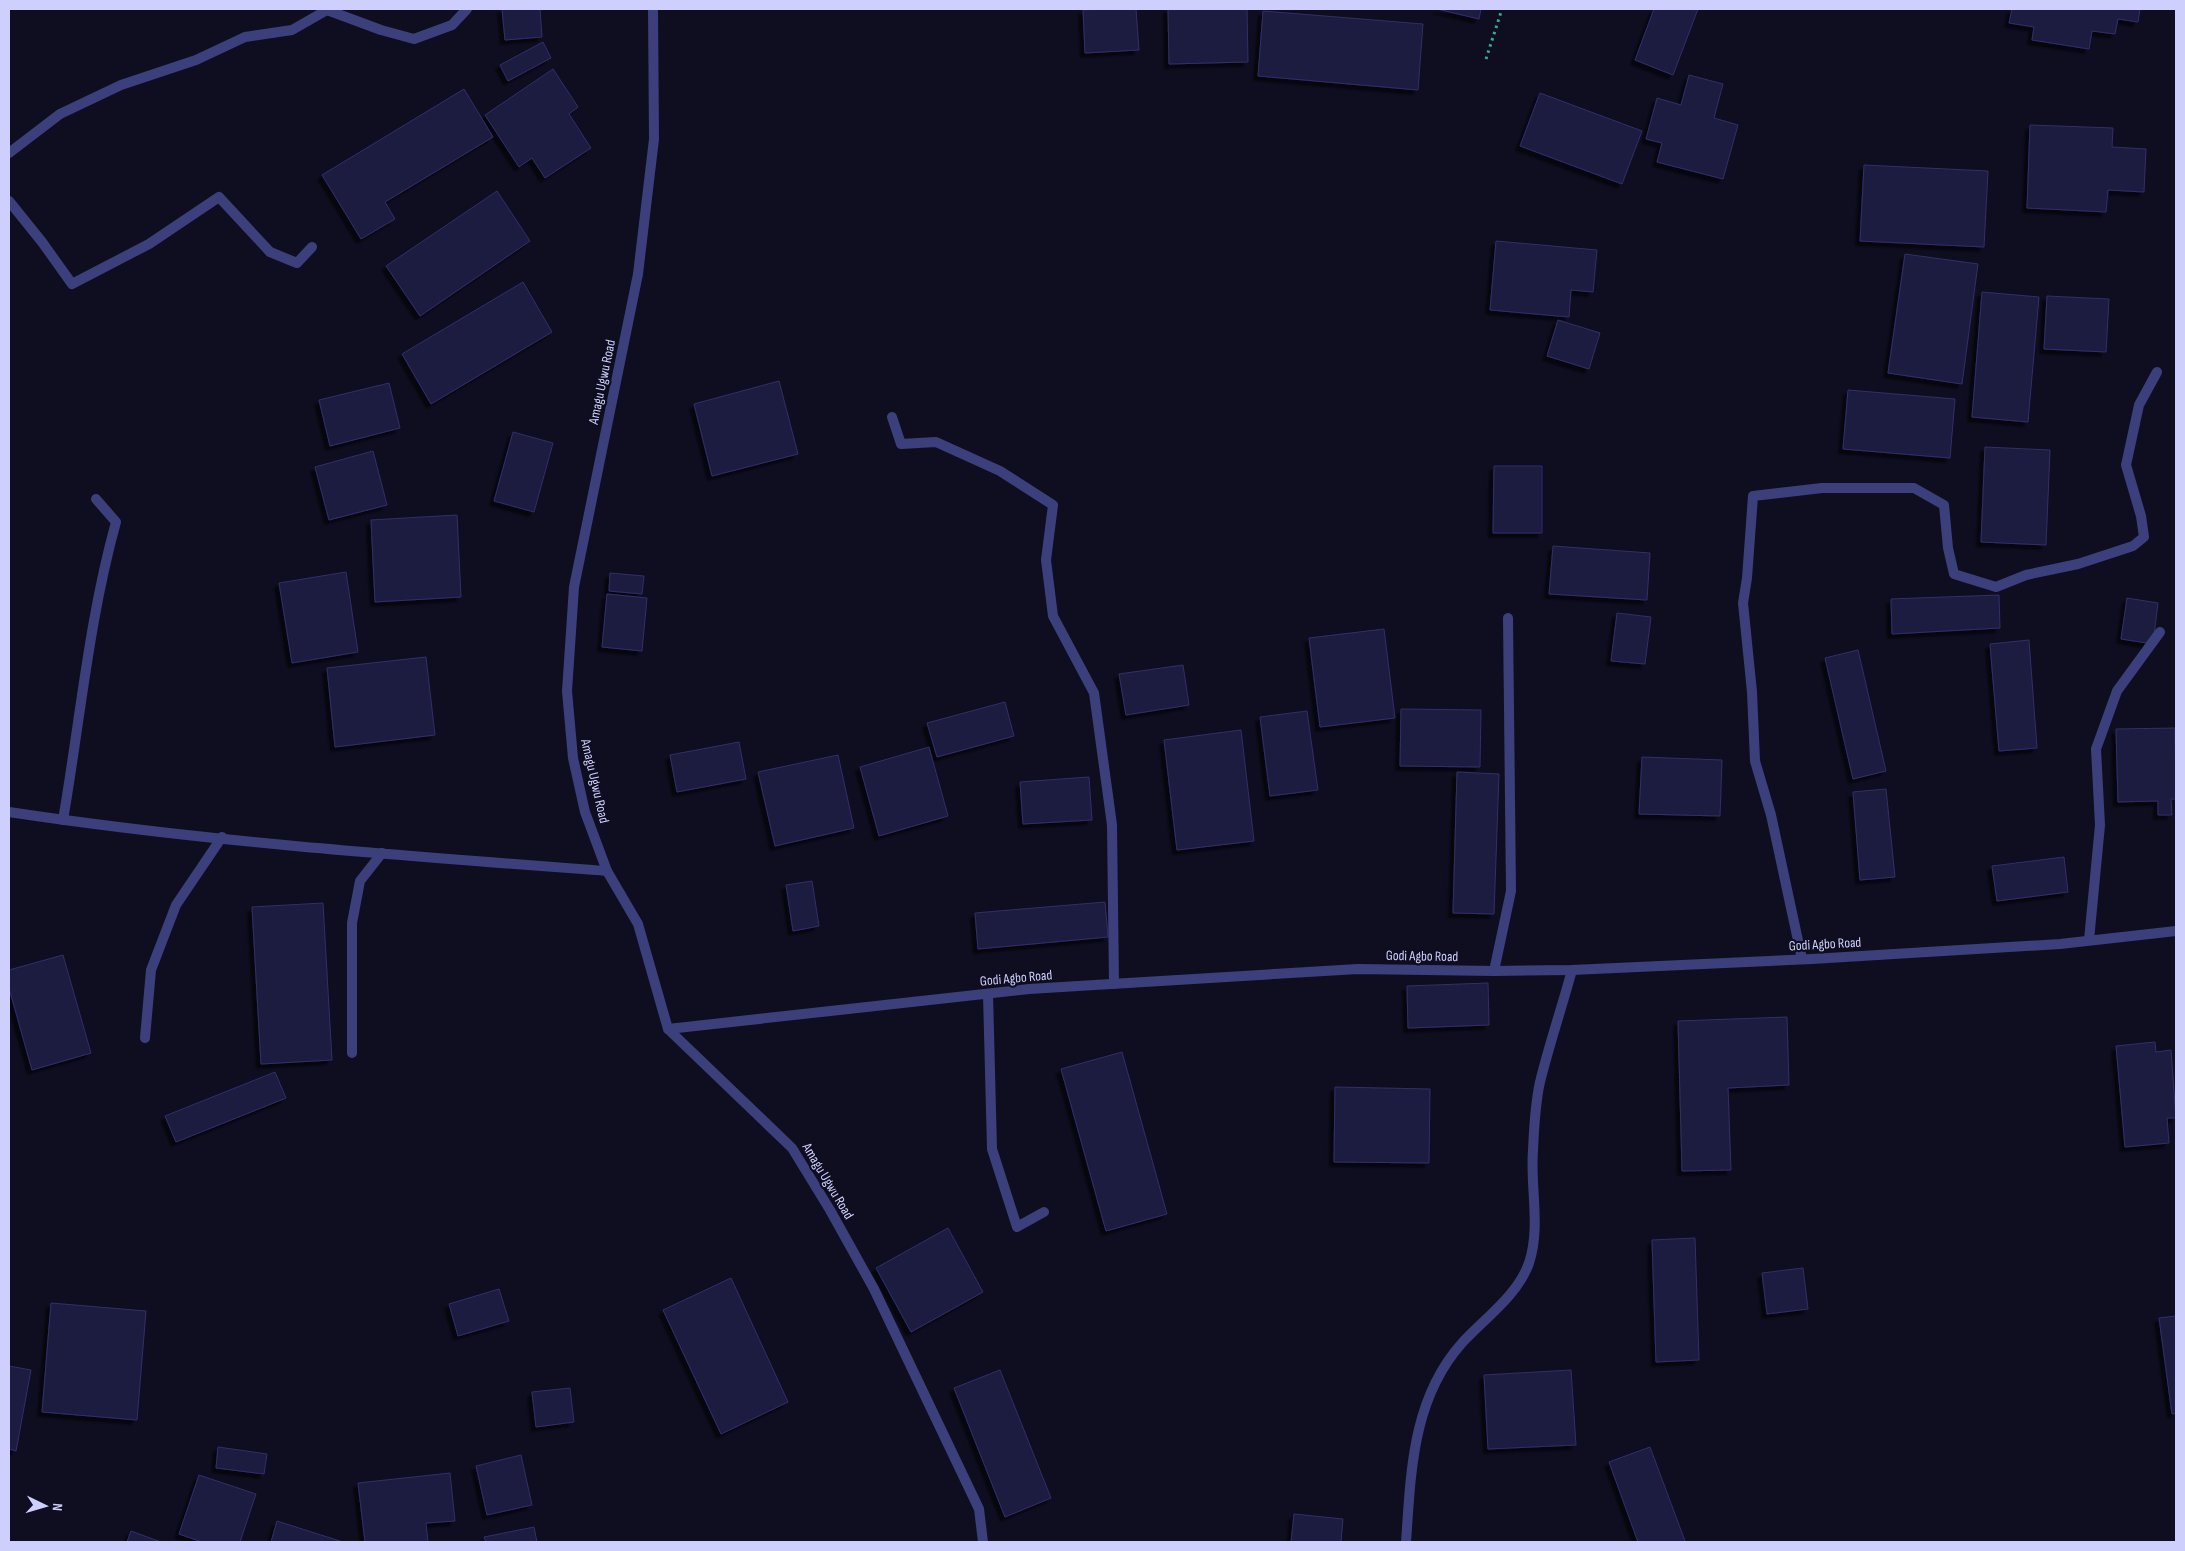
<svg xmlns="http://www.w3.org/2000/svg" width="2185" height="1551" font-family="'Sofia Sans Condensed',sans-serif">
	<style>
		.building { fill: #1e1b40; stroke: #322e6b; filter: url(#shadow) }
		.lines { fill: none; stroke-linecap: round; stroke-linejoin: round }
		.path { stroke: #33ac96; stroke-width: 3; stroke-dasharray: 2.5 4; stroke-linecap: butt }
		.minor { stroke: #3b407c; stroke-width: 10 }
		.labels { text-anchor: middle; dominant-baseline: central; stroke-width: 4.5; stroke-linejoin: round; paint-order: stroke }
		.street-label { font-size: 14px; fill: #cecffd; stroke: #0f0e20 }
	</style>
	<defs>
		<filter id="shadow"><feDropShadow dx="-4.5" dy="4.5" stdDeviation="1" flood-color="#0009"/></filter>
	</defs>
	<rect width="100%" height="100%" fill="#0f0e20"/>
	<g class="building">
		<polygon points="502,9 540,9 542,37 505,40"/>
		<polygon points="1101,9 1136,9 1139,50 1085,53 1083,10"/>
		<polygon points="1168,9 1247,9 1248,62 1169,64"/>
		<polygon points="1437,9 1481,9 1479,19"/>
		<polygon points="1654,9 1698,9 1673,75 1635,60"/>
		<polygon points="2012,9 2140,9 2138,22 2118,19 2115,34 2092,31 2089,49 2032,40 2034,27 2009,23"/>
		<polygon points="1263,11 1423,24 1418,90 1258,76"/>
		<polygon points="543,42 551,58 508,81 500,65"/>
		<polygon points="553,69 578,107 569,114 591,148 545,178 532,158 519,167 485,115"/>
		<polygon points="1689,75 1723,84 1714,118 1738,125 1723,179 1657,162 1662,143 1646,139 1657,98 1681,105"/>
		<polygon points="464,89 493,137 385,202 395,219 361,239 322,175"/>
		<polygon points="1540,93 1642,131 1622,184 1520,146"/>
		<polygon points="2030,125 2113,128 2112,147 2146,149 2144,192 2108,190 2106,212 2027,208"/>
		<polygon points="1864,165 1988,171 1984,247 1860,241"/>
		<polygon points="497,191 530,241 420,316 386,266"/>
		<polygon points="1496,241 1597,250 1593,292 1571,290 1569,317 1490,310"/>
		<polygon points="1905,254 1978,264 1962,384 1888,373"/>
		<polygon points="523,282 552,332 431,404 402,354"/>
		<polygon points="1982,292 2039,297 2028,422 1972,417"/>
		<polygon points="2047,296 2109,299 2106,352 2044,349"/>
		<polygon points="1558,320 1600,333 1589,369 1547,356"/>
		<polygon points="779,381 798,454 712,476 694,404"/>
		<polygon points="389,383 400,428 330,446 319,400"/>
		<polygon points="1848,390 1955,399 1950,458 1843,449"/>
		<polygon points="513,432 553,443 534,512 494,501"/>
		<polygon points="1985,447 2050,450 2046,545 1981,542"/>
		<polygon points="373,451 387,505 329,520 315,467"/>
		<polygon points="1494,466 1542,466 1542,533 1493,533"/>
		<polygon points="457,515 461,597 375,602 371,520"/>
		<polygon points="1553,546 1650,553 1647,600 1549,594"/>
		<polygon points="346,572 358,652 292,663 279,583"/>
		<polygon points="610,573 644,576 642,594 609,591"/>
		<polygon points="607,594 647,598 642,651 602,647"/>
		<polygon points="1999,595 2000,628 1892,634 1891,599"/>
		<polygon points="2127,598 2158,603 2153,644 2121,639"/>
		<polygon points="1617,613 1651,617 1645,664 1611,661"/>
		<polygon points="1384,629 1395,718 1320,727 1309,638"/>
		<polygon points="2029,640 2037,748 1999,751 1990,644"/>
		<polygon points="1858,650 1886,771 1853,779 1825,658"/>
		<polygon points="426,657 435,735 335,747 327,668"/>
		<polygon points="1183,665 1189,705 1126,715 1119,674"/>
		<polygon points="1005,702 1014,736 937,757 927,723"/>
		<polygon points="1401,709 1481,710 1480,767 1400,766"/>
		<polygon points="1307,711 1318,790 1270,796 1260,717"/>
		<polygon points="2175,728 2176,799 2171,799 2172,815 2158,815 2158,801 2118,802 2116,729"/>
		<polygon points="1241,730 1254,841 1177,850 1164,740"/>
		<polygon points="739,742 746,779 677,792 670,755"/>
		<polygon points="929,747 948,816 879,836 860,767"/>
		<polygon points="838,755 854,828 775,846 758,772"/>
		<polygon points="1642,757 1722,760 1720,816 1639,814"/>
		<polygon points="1457,772 1499,774 1494,914 1453,913"/>
		<polygon points="1089,777 1092,820 1023,824 1020,782"/>
		<polygon points="1886,789 1895,877 1860,880 1853,792"/>
		<polygon points="2064,857 2068,892 1997,901 1992,866"/>
		<polygon points="812,881 819,926 793,931 786,885"/>
		<polygon points="1105,902 1108,937 978,949 975,913"/>
		<polygon points="323,903 332,1060 261,1064 252,907"/>
		<polygon points="63,955 91,1053 32,1070 9,988 9,970"/>
		<polygon points="1488,983 1489,1025 1408,1028 1407,986"/>
		<polygon points="1787,1017 1789,1085 1728,1088 1731,1170 1682,1171 1678,1021"/>
		<polygon points="2155,1042 2156,1052 2171,1050 2176,1118 2167,1118 2169,1143 2125,1147 2116,1046"/>
		<polygon points="1122,1052 1167,1214 1106,1231 1061,1069"/>
		<polygon points="275,1072 286,1098 176,1142 165,1116"/>
		<polygon points="1335,1087 1430,1089 1429,1163 1334,1162"/>
		<polygon points="948,1228 983,1292 911,1332 876,1268"/>
		<polygon points="1695,1238 1699,1360 1656,1362 1652,1240"/>
		<polygon points="1803,1268 1808,1309 1767,1314 1762,1273"/>
		<polygon points="731,1278 788,1402 721,1434 663,1310"/>
		<polygon points="499,1289 509,1321 458,1336 449,1304"/>
		<polygon points="51,1303 146,1311 137,1420 42,1412"/>
		<polygon points="2176,1316 2176,1413 2172,1414 2159,1318"/>
		<polygon points="9,1366 31,1370 16,1451 9,1449"/>
		<polygon points="1000,1370 1051,1498 1005,1517 954,1388"/>
		<polygon points="1571,1370 1576,1445 1488,1449 1484,1375"/>
		<polygon points="570,1388 574,1422 536,1427 532,1392"/>
		<polygon points="218,1447 267,1454 264,1474 216,1468"/>
		<polygon points="1650,1447 1685,1541 1683,1542 1638,1542 1609,1462"/>
		<polygon points="521,1455 532,1505 487,1515 476,1466"/>
		<polygon points="450,1473 455,1521 426,1523 428,1542 365,1542 358,1483"/>
		<polygon points="199,1475 256,1494 240,1542 202,1542 179,1534"/>
		<polygon points="1294,1514 1343,1519 1341,1542 1291,1542"/>
		<polygon points="277,1521 343,1542 271,1542"/>
		<polygon points="534,1527 537,1542 486,1542 484,1537"/>
		<polygon points="131,1531 161,1542 127,1542"/>
	</g>
	<g class="lines">
		<polyline class="path" points="1486,59 1502,9"/>
		<g class="minor">
			<polyline points="653,9 654,139 638,274 574,587 567,691 573,758 585,812 607,871 638,924 668,1029 792,1148 830,1210 874,1289 979,1509 983,1542"/>
			<polyline points="9,153 60,114 121,85 196,60 245,37 292,30 327,10 381,30 414,39 452,25 467,9"/>
			<polyline points="9,201 42,242 72,284 149,244 219,197 270,252 297,263 312,247"/>
			<polyline points="892,417 901,444 936,442 1000,471 1053,505 1046,560 1053,616 1094,693 1112,825 1114,984"/>
			<path d="M 9,812 C 207,842 407,856 607,871"/>
			<path d="M 63,820 C 80,721 89,619 116,522 L 96,499"/>
			<polyline points="2089,940 2100,825 2096,749 2117,691 2160,632"/>
			<polyline points="1802,959 1771,815 1755,761 1752,692 1743,603 1747,578 1753,496 1822,488 1914,488 1944,505 1948,548 1954,574 1996,587 2026,575 2078,564 2133,546 2144,537 2141,516 2126,465 2139,405 2157,372"/>
			<polyline points="1494,971 1511,891 1508,618"/>
			<polyline points="988,994 992,1149 1017,1227 1044,1212"/>
			<polyline points="668,1029 1029,989 1358,969 1494,971 1572,970 1812,959 2060,944 2176,931"/>
			<polyline points="145,1038 151,970 176,905 222,837"/>
			<polyline points="352,1053 352,923 360,881 382,853"/>
			<path d="M 1406,1542 C 1411,1472 1412,1399 1462,1343 C 1484,1319 1518,1295 1529,1263 C 1541,1227 1530,1187 1533,1150 C 1534,1128 1535,1104 1540,1082 C 1549,1045 1562,1007 1572,970"/>
		</g>
	</g>
	<g class="labels">
		<g class="street-label">
			<text transform="translate(602 382) rotate(-78)">Amagu Ugwu Road</text>
			<text transform="translate(595 781) rotate(77)">Amagu Ugwu Road</text>
			<text transform="translate(1825 944) rotate(-3)">Godi Agbo Road</text>
			<text transform="translate(1422 956) rotate(1)">Godi Agbo Road</text>
			<text transform="translate(1016 978) rotate(-5)">Godi Agbo Road</text>
			<text transform="translate(828 1181) rotate(59)">Amagu Ugwu Road</text>
		</g>
	</g>
	<rect width="2185" height="1551" fill="none" stroke="#cecffd" stroke-width="20"/>
	<g transform="translate(45 1506) rotate(95)" stroke="#0f0e20" stroke-width="4" paint-order="stroke">
	<path d="M0-4L9 19L0 12L-9 19Z" fill="#cecffd"/>
	<text y="-8" font-size="14" font-weight="bold" text-anchor="middle" fill="#cecffd">N</text>
	</g>
</svg>
